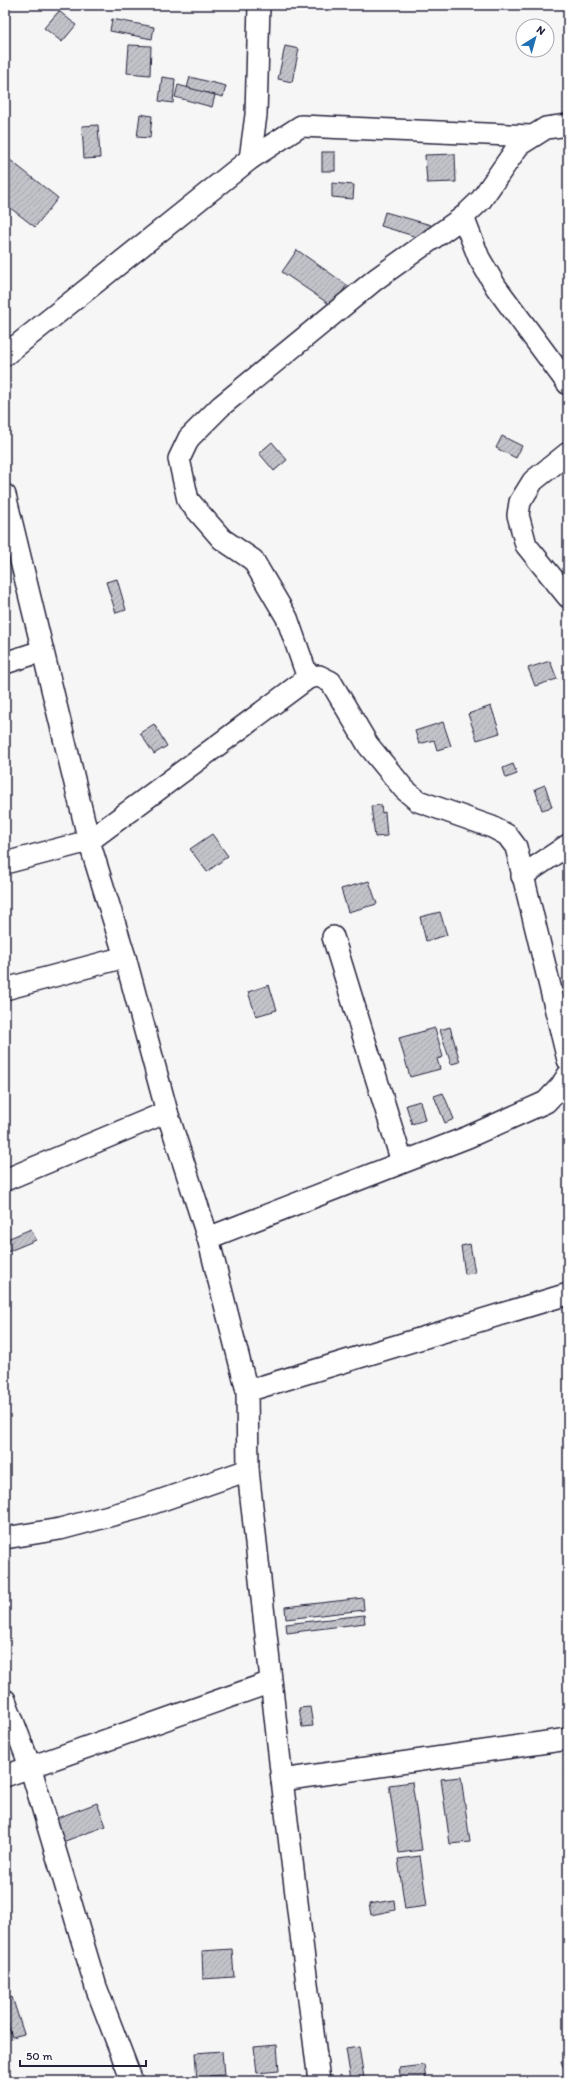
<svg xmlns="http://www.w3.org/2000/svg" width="573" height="2086" font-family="Itim,sans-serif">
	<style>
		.building { fill: url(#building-hatch); stroke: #22223b }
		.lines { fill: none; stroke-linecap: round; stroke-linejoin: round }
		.minor-casing { stroke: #22223b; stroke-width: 24 }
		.minor { stroke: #fff; stroke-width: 21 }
	</style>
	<defs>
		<pattern id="building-hatch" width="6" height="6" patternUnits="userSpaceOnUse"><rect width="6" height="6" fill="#c2c2c9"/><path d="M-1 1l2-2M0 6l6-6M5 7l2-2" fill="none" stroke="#a6a6ae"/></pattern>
	</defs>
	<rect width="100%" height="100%" fill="#f6f6f7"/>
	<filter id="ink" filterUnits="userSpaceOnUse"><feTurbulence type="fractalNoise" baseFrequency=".025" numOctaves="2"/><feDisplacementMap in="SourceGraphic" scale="8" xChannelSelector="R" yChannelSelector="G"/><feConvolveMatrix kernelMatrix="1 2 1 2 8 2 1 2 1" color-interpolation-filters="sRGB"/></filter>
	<g filter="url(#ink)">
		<g class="building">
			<polygon points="59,11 76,25 62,42 44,28"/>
			<polygon points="112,19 154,27 152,39 110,31"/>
			<polygon points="129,45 151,46 150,75 127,73"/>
			<polygon points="285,46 299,49 292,82 278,79"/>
			<polygon points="162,77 175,79 173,103 159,101"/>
			<polygon points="190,77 226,86 223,97 187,88"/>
			<polygon points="178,85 215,95 212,107 175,97"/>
			<polygon points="140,114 152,116 150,138 137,137"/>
			<polygon points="98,125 100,158 84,159 82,126"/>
			<rect x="322" y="152" width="13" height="19"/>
			<polygon points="455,154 456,182 427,183 425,155"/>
			<polygon points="5,156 58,198 35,227 5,204"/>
			<polygon points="332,183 354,185 353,199 332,197"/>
			<polygon points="385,212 431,225 427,240 381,226"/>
			<polygon points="297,250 347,285 332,306 282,272"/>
			<polygon points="502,436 522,446 516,458 496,448"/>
			<polygon points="272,442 287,460 274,471 259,453"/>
			<polygon points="117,579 126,610 116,613 106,582"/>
			<polygon points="550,661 557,679 535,686 528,668"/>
			<polygon points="491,706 500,733 477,740 468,714"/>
			<polygon points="443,722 451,746 437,750 434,740 419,744 415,731"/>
			<polygon points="154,724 167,746 154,754 140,733"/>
			<polygon points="513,764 517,774 506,778 503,768"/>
			<polygon points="545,785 552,807 542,810 535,789"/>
			<polygon points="381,805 382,813 385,812 387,836 375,837 371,806"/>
			<polygon points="212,834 228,856 207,872 190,849"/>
			<polygon points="369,881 377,904 348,912 341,889"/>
			<polygon points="440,912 447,935 426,941 420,917"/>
			<polygon points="269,985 277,1010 256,1016 248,992"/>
			<polygon points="450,1027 460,1062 451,1064 440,1030"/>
			<polygon points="435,1028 443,1057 437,1059 440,1069 410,1077 399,1038"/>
			<polygon points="443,1093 454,1119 445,1123 434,1096"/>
			<polygon points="420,1101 425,1120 412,1124 406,1105"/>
			<polygon points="31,1229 36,1240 7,1252 5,1240"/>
			<polygon points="470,1244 475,1273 465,1274 461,1246"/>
			<polygon points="363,1598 364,1610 286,1619 285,1607"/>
			<polygon points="364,1615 365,1623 287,1633 286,1624"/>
			<polygon points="310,1707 313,1726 302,1727 299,1708"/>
			<polygon points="461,1777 470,1842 450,1844 441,1779"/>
			<polygon points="412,1782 422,1850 399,1853 389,1785"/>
			<polygon points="97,1803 106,1826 57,1844 49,1821"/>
			<polygon points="420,1856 427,1906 405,1909 398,1859"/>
			<polygon points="394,1900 395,1910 371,1915 369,1904"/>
			<polygon points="232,1949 234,1977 203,1979 202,1951"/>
			<polygon points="12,1997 24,2034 12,2037 5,2016 5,2000"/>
			<polygon points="277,2045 279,2071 257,2073 254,2047"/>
			<polygon points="359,2047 364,2078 351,2080 346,2049"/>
			<polygon points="222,2051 224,2075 209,2076 209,2081 197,2081 195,2053"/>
			<polygon points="568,2059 568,2073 567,2074 561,2062"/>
			<polygon points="424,2065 426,2081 401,2081 399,2068"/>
		</g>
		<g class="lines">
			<g class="minor-casing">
				<g id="minor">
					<polyline points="250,159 256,115 259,5"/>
					<polyline points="463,217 479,258 496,287 568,384"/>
					<polyline points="5,355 250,159 301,126 531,136"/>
					<polyline points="568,453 533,481 520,502 518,515 526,545 568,597"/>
					<polyline points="5,495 89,841 125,957 167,1112 208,1238 247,1391 248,1470 282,1780 319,2081"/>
					<polyline points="5,663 42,651"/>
					<polyline points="308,678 287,618 253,560 222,539 188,500 179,459 189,438 221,406 376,279 463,217 481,200 519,145 546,128 568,125"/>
					<polyline points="5,863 89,841 308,678 319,676 331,682 368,745 404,789 418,801 492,827 507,835 516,847 568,1060"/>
					<polyline points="522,876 568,845"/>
					<polyline points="333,937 402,1162"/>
					<polyline points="5,989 125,957"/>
					<polyline points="5,1180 167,1112"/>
					<polyline points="208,1238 468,1137 546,1102 561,1086 568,1075"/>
					<polyline points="247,1391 568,1294"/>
					<polyline points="5,1538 60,1529 139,1508 248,1470"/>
					<polyline points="5,1700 30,1766 96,1987 132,2081"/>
					<polyline points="5,1776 271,1682"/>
					<polyline points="282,1780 568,1739"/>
				</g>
			</g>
			<use href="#minor" class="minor"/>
		</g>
	</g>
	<rect width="573" height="2086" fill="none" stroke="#fff" stroke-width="20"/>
	<rect x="10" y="10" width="553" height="2066" fill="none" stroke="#22223b" stroke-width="1.5" filter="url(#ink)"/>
	<g transform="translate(535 38) rotate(37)"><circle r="19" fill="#ffffff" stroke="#a7a7b1"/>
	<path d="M0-3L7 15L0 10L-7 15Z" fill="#1f6fb2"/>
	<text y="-6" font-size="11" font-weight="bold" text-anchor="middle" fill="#22223b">N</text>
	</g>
	<path d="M20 2060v6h126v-6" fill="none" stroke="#22223b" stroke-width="2"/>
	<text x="26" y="2060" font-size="12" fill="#22223b" stroke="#ffffff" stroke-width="3" paint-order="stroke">50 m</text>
</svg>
